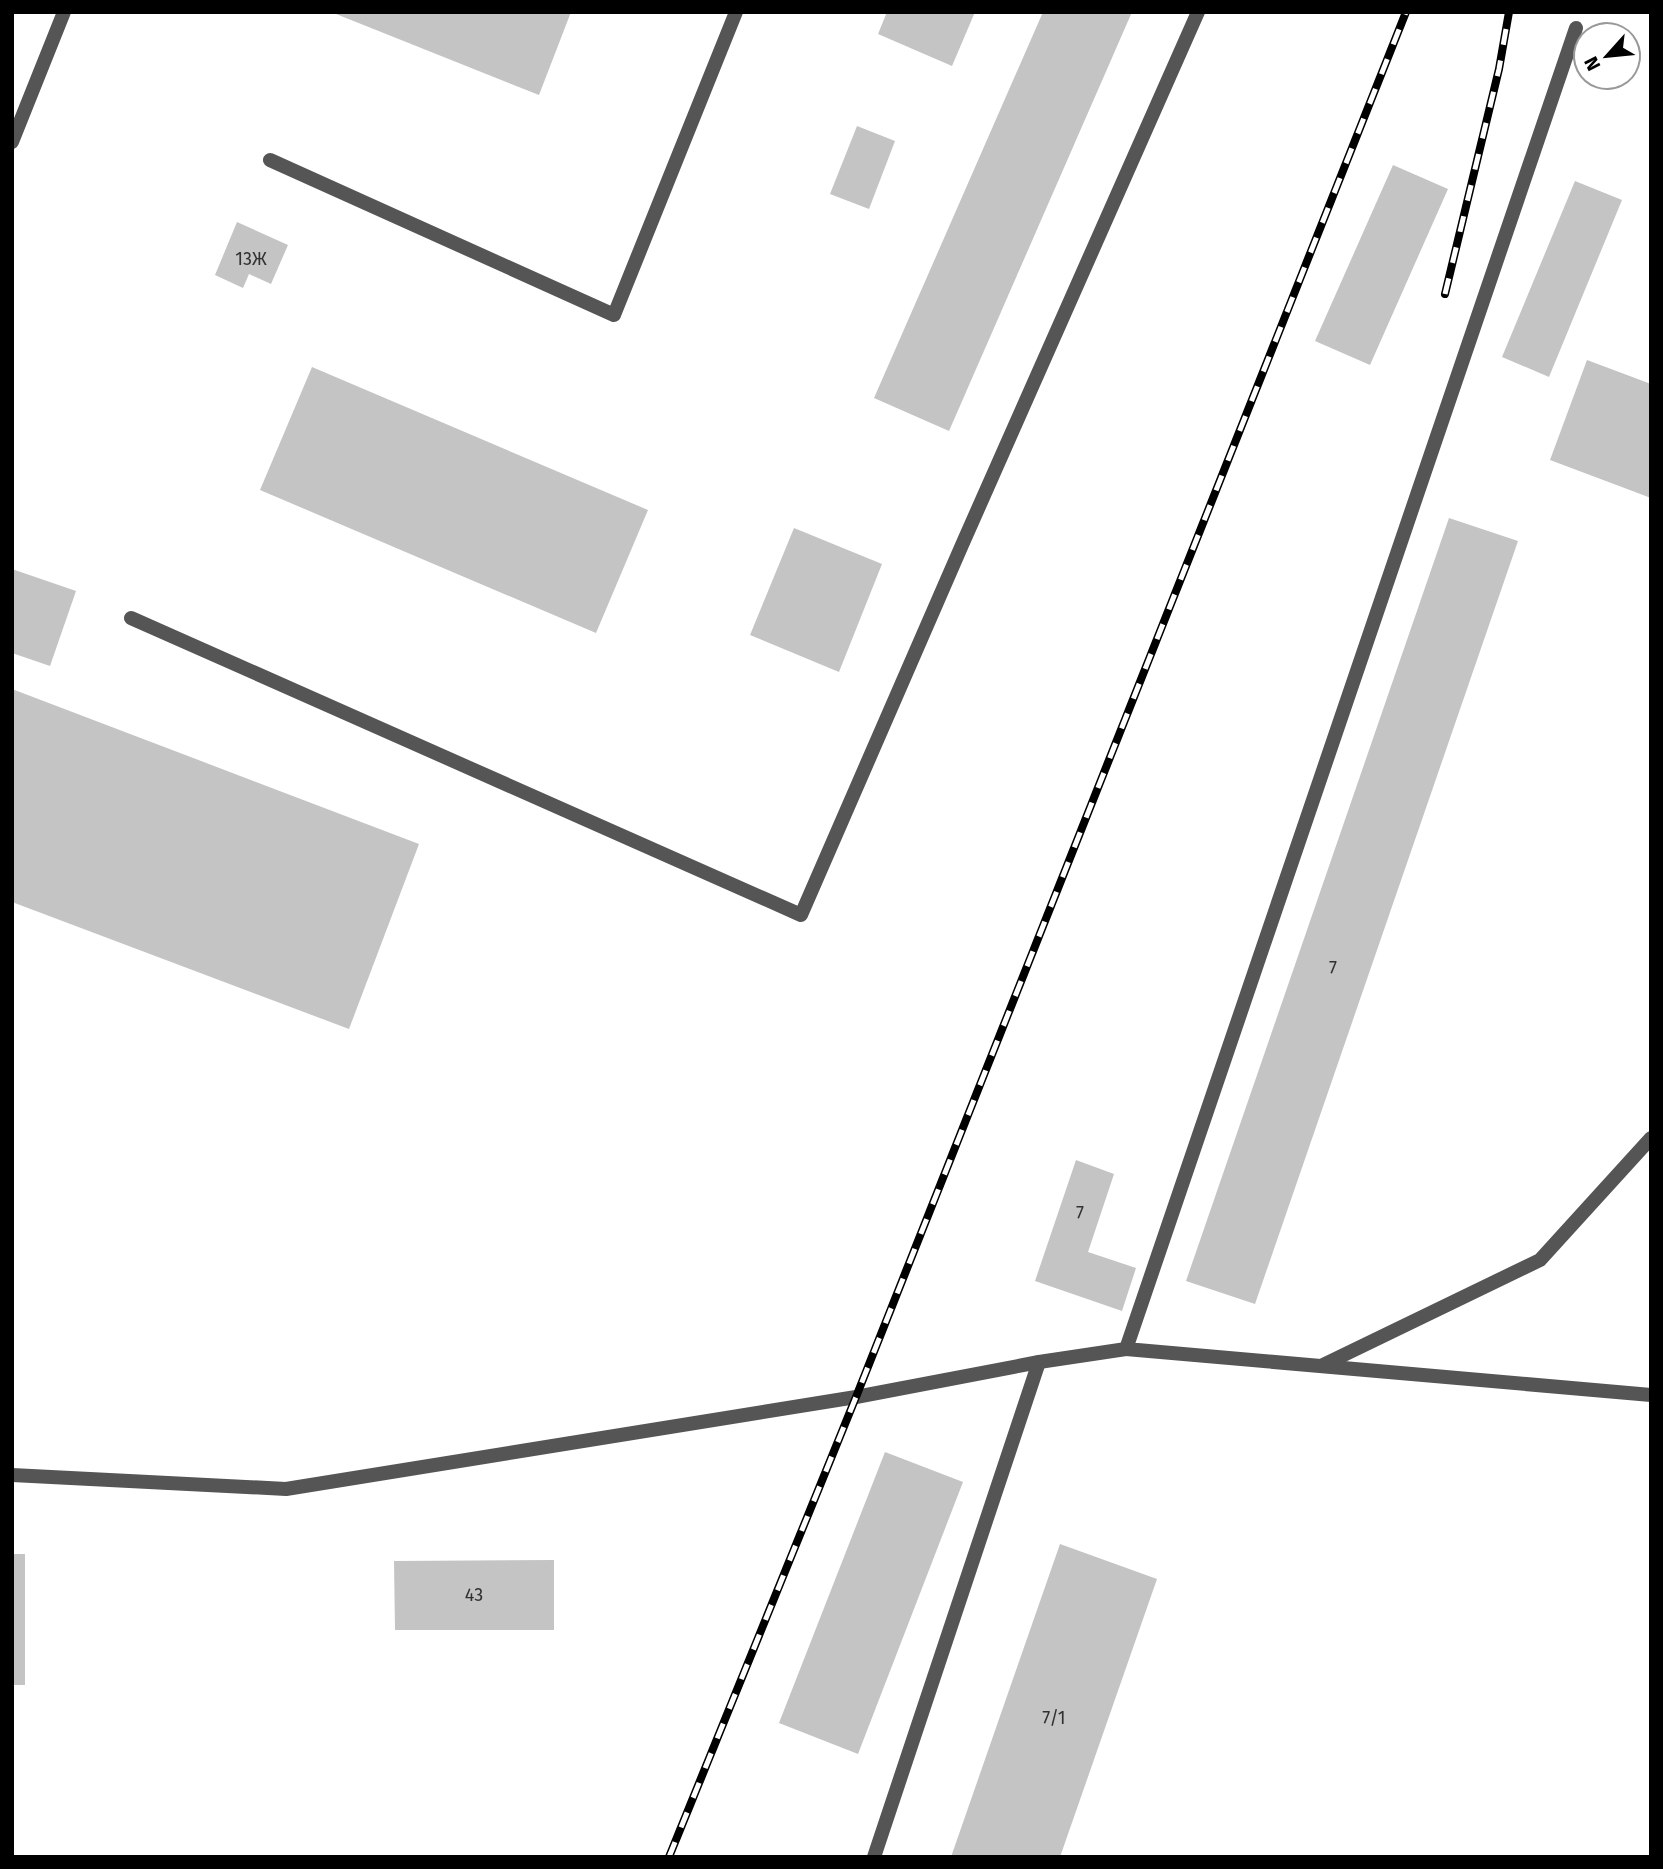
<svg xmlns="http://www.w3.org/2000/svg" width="1663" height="1869" font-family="'Fira Sans',sans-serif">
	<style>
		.building { fill: #c4c4c4 }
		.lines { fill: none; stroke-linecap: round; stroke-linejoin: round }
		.service { stroke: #555; stroke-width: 14 }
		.minor { stroke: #555; stroke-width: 14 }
		.rail-casing { stroke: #000; stroke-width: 8 }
		.rail { stroke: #fff; stroke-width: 5; stroke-dasharray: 16; stroke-linecap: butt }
		.labels { text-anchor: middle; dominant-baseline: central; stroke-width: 5; stroke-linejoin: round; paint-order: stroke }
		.number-label { font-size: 18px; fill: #313131 }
	</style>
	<rect width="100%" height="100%" fill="#fff"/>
	<g class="building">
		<polygon points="331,12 571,12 539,95"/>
		<polygon points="887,12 975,12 952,66 878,34"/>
		<polygon points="1043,12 1132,12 949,431 874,398"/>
		<polygon points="857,126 895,141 869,209 830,194"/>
		<polygon points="1393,165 1448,189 1370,365 1315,341"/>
		<polygon points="1575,181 1622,200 1549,377 1502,357"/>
		<polygon points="237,222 288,245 271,284 249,274 243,288 215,275"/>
		<polygon points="1587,360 1651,384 1651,498 1550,460"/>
		<polygon points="312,367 648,510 596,633 260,490"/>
		<polygon points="1449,518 1518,541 1255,1304 1186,1281"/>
		<polygon points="794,528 882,564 839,672 750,635"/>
		<polygon points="12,569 76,591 50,666 12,653"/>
		<polygon points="12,689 419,844 349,1029 12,902"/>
		<polygon points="1076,1160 1114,1174 1088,1252 1136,1268 1122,1311 1035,1281"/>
		<polygon points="885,1452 963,1482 858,1754 779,1723"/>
		<polygon points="1060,1544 1157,1579 1060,1857 951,1857"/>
		<rect x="12" y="1554" width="13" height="131"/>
		<polygon points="554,1560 554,1630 395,1630 394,1561"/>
	</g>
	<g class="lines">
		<g class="service">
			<polyline points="1576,28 1126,1349 1651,1395"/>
			<polyline points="270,160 614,315 736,12"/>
			<polyline points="131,618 801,915 962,545 1198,12"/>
			<polyline points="1323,1365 1540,1260 1651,1138"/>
			<polyline points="874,1857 1039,1362"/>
		</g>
		<g class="minor">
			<polyline points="12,142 64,12"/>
			<polyline points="12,1475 286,1489 856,1397 1039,1362 1126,1349"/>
		</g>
		<g class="rail-casing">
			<g id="rail">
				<polyline points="1445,294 1499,69 1509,12"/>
				<polyline points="669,1857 856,1397 1406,12"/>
			</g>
		</g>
		<use href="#rail" class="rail"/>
	</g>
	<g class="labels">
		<g class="number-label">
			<text x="251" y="259">13Ж</text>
			<text x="1333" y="968">7</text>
			<text x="1080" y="1213">7</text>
			<text x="474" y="1595">43</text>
			<text x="1054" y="1718">7/1</text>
		</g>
	</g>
	<rect width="1663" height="1869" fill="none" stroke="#000000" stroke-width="28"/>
	<g transform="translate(1607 56) rotate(243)"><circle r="33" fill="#ffffff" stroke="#999999" stroke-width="2"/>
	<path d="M0-5L12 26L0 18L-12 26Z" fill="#000000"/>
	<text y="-10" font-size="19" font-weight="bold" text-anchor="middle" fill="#000000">N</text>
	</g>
</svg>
